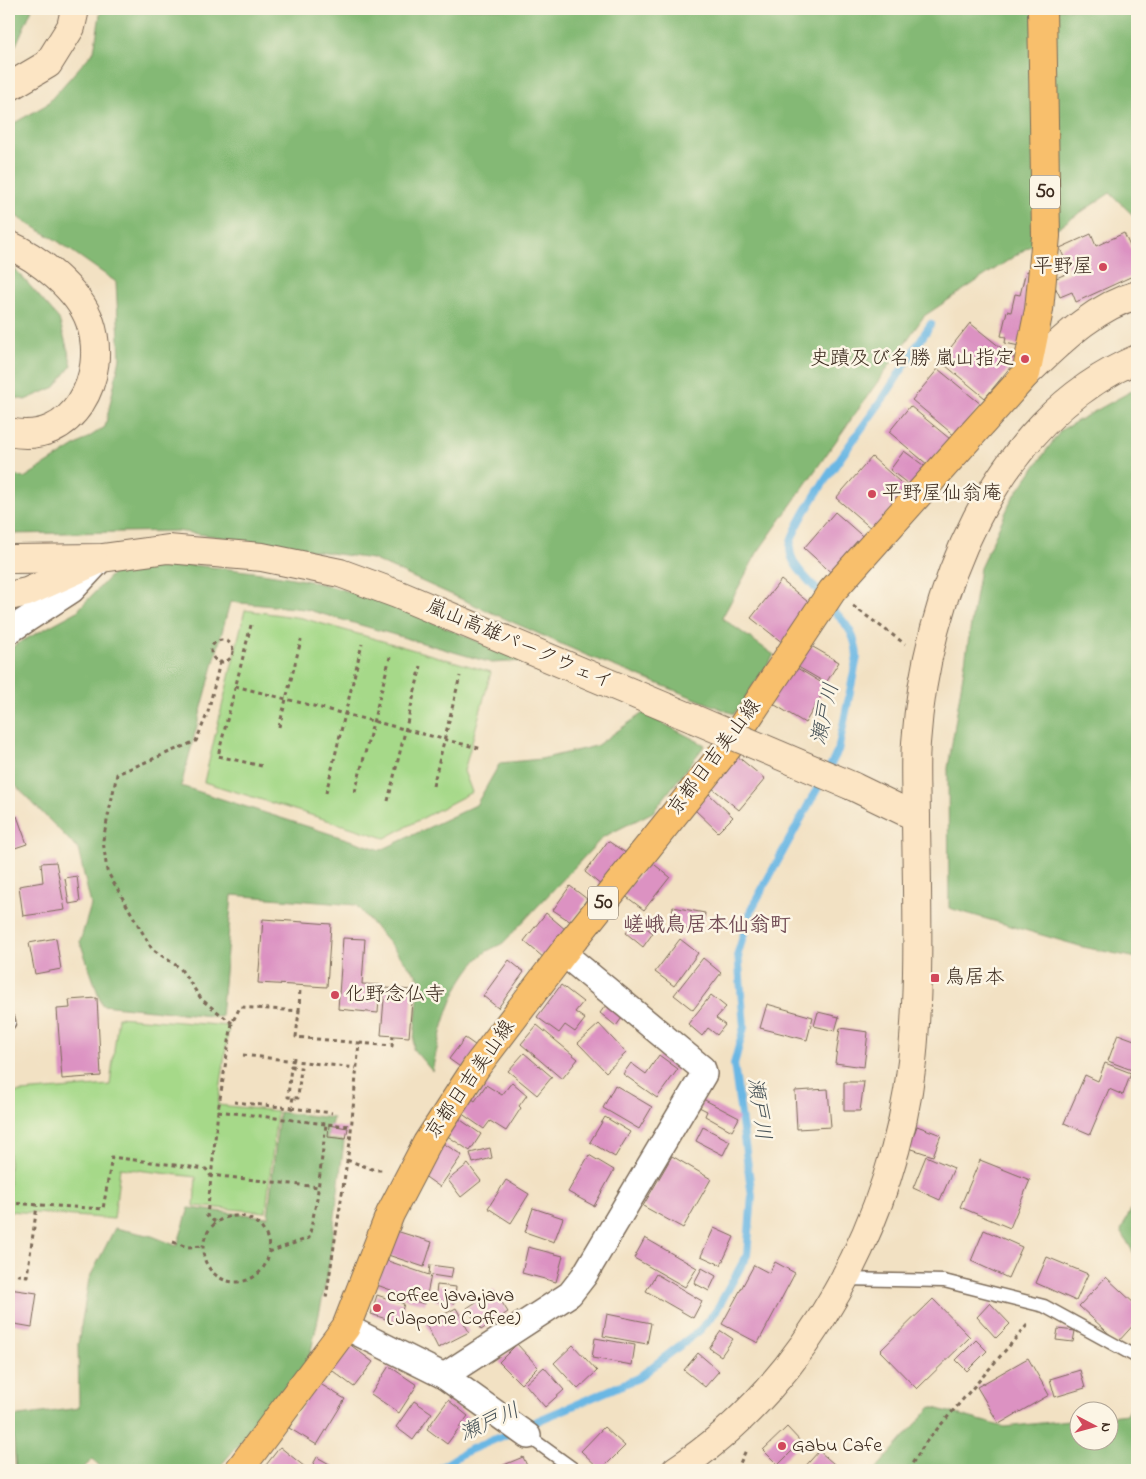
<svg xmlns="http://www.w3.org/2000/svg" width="1146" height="1479" font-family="'Indie Flower','Klee One',sans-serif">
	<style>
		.green { fill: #a6d989; stroke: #708254 }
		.forest { fill: #84b975; stroke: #60724a }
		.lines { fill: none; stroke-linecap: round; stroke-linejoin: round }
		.stream { stroke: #6ab7e4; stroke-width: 8 }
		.building { fill: #dc92c2 }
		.lane-casing { stroke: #7b6a58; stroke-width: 15 }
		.street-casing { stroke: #7b6a58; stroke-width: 28 }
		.secondary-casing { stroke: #7b6a58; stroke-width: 30 }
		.primary-casing { stroke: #7b6a58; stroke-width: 30 }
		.path { stroke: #7b6a58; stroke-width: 3; stroke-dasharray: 4 4; stroke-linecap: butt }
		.lane { stroke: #fff; stroke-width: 12 }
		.street { stroke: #fff; stroke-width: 25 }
		.secondary { stroke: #fce5c4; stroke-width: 28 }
		.primary { stroke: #f8bf6c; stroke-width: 28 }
		.secondary-bridge-casing { stroke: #7b6a58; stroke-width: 30; stroke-linecap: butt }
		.secondary-bridge { stroke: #fce5c4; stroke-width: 28 }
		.poi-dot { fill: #d1495b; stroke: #fcf5e5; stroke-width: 2 }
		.labels { text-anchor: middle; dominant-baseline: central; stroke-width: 5; stroke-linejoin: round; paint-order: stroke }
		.shield { fill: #fcf5e5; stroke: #75675a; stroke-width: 1 }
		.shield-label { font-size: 19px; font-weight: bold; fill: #3b2a1e }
		.poi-label { font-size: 20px; fill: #3b2a1e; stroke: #fcf5e5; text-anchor: start }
		.street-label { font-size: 20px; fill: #3b2a1e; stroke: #fcf5e5 }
		.water-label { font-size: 21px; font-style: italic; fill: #495459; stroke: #fcf5e5 }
		.neighbourhood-label { font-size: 21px; font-weight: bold; fill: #734e57; stroke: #fcf5e5 }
	</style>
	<rect width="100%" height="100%" fill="#fcf5e5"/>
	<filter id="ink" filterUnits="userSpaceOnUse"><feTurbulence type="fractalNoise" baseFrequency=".02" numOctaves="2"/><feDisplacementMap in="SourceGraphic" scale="10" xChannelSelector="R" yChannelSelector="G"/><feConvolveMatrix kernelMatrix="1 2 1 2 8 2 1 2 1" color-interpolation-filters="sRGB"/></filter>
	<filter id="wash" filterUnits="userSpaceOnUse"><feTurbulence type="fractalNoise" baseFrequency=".0096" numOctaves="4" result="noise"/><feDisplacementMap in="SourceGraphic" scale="20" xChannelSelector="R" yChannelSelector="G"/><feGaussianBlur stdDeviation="1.12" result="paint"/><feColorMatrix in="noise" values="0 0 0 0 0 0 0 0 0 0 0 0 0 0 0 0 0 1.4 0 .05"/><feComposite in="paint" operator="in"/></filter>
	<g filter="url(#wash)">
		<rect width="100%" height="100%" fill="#f2e1c3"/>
		<g class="green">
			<polygon points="245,610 302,618 491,672 464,771 472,792 385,838 204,782"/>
			<polygon points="118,1017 229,1026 218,1105 277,1111 266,1212 194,1206 196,1177 120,1168 114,1219 9,1211 9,1093 110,1085"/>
		</g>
		<g class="forest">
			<polygon points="9,9 32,9 16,45 9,49"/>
			<polygon points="101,9 1137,9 1137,219 1110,193 924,316 757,553 722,618 774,655 734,714 586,655 372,559 177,531 9,534 9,474 24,478 105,427 120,358 116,282 56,240 9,212 9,126 46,105 94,51"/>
			<polygon points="9,268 16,270 59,319 72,365 55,387 25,400 9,396"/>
			<polygon points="1137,388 1137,958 1083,947 949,908 948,768 980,568 1012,499 1061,430"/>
			<path d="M 163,562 C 217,568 273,572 326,585 C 394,603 459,634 525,661 L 492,663 L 305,609 L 230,602 L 181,786 L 381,850 L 476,805 L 500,763 L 541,759 L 596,746 L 643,713 L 705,745 L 653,812 L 603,837 L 503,943 C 496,947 487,950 482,955 C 451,984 441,1030 432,1071 L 413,1049 L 420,979 L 356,905 L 232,895 L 221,1017 L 102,1005 L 80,942 L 91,905 L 78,849 L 9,779 L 9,652 L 15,645 L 76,612 L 115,571 Z"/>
			<polygon points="279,1112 333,1118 327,1139 344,1141 328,1273 307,1369 272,1405 217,1470 103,1470 93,1459 81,1470 16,1470 12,1417 79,1408 78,1344 89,1279 115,1228 152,1236 177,1246 189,1208 268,1217"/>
			<polygon points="1137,1195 1137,1259 1121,1231"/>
			<polygon points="1137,1395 1137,1470 875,1470 931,1407 1004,1427 1078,1419 1078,1442 1108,1442 1109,1416 1127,1414"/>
		</g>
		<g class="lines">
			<g class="stream">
				<path d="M 816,589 C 806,577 790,564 790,548 C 790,522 865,425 884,397 C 900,373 915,348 931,324"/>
				<path d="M 828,770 L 838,751 L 857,657 C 856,637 849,627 836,613"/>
				<polyline points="523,1427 638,1378 700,1330 716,1311 747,1255 752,1196 734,1064 744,1027 738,953 752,908 822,780"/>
				<polyline points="437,1470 465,1452 512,1432"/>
			</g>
		</g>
		<g id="blocks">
			<g class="building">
				<polygon points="1124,233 1137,262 1137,274 1076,302 1072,292 1060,297 1052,280 1070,272 1060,248 1091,234 1096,246"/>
				<polygon points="1026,271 1040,274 1024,347 1005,343 1006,337 1001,336 1007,311 1011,312 1015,294 1020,295"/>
				<polygon points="970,323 1016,360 985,398 940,361"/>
				<polygon points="938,369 982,405 956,437 912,400"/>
				<polygon points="910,406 950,439 928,465 889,432"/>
				<polygon points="904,451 927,468 912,487 890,470"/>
				<polygon points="872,457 909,490 873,530 836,498"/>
				<polygon points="835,512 868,541 836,577 804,548"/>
				<polygon points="781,580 813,606 783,643 751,618"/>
				<polygon points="806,643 839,662 826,683 793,664"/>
				<polygon points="792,665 827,686 805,723 770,702"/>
				<polygon points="737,756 765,779 739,810 711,787"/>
				<polygon points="708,793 733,817 718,832 693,808"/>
				<polygon points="17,816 27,844 9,850 9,818"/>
				<polygon points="608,841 626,853 602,886 585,872"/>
				<polygon points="650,861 670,877 644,910 623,894"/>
				<polygon points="56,862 65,910 23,916 19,886 43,882 41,863"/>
				<polygon points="77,876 80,902 69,904 65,878"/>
				<polygon points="570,886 587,899 571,922 553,910"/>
				<polygon points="673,907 705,913 702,932 669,926"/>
				<polygon points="546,913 566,930 544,958 524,941"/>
				<polygon points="263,919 331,924 327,987 258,983"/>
				<polygon points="636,920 653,933 643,947 626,933"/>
				<polygon points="56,938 61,969 35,974 29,943"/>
				<polygon points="343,938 365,939 362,984 380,985 378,1013 338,1009"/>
				<polygon points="680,939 698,953 674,986 655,972"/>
				<polygon points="703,958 721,973 693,1010 674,995"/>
				<polygon points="509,960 524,972 498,1008 483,996"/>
				<polygon points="561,985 583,1002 575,1012 585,1019 575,1032 565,1025 559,1033 537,1017"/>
				<polygon points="385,988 413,990 409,1037 381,1035"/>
				<polygon points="711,995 726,1007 716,1018 725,1025 717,1035 708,1028 702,1036 688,1024"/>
				<polygon points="97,998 101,1076 62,1079 57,1009 70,1008 69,1000"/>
				<polygon points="608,1002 624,1015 616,1026 600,1013"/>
				<polygon points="767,1004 813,1017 807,1040 760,1028"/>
				<polygon points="818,1012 839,1017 835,1031 814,1026"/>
				<polygon points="599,1024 626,1053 606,1072 578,1043"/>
				<polygon points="537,1025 578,1059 562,1079 521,1044"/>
				<polygon points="840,1028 868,1032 864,1067 835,1063"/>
				<polygon points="1118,1034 1137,1041 1137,1072 1108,1061"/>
				<polygon points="465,1038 479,1048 463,1069 449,1059"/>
				<polygon points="524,1053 552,1077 537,1095 508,1071"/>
				<polygon points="659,1055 678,1069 657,1098 623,1074 631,1063 646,1074"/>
				<polygon points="1105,1063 1131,1073 1123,1095 1109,1089 1090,1134 1064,1123 1085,1075 1098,1081"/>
				<polygon points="512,1082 527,1095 519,1106 521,1108 506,1131 490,1121 484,1129 458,1111 468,1096 475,1101 486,1085 502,1095"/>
				<polygon points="844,1082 864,1082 860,1111 844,1111"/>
				<polygon points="615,1085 652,1107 639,1129 603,1108"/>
				<polygon points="828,1089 831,1127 797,1129 795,1091"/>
				<polygon points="703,1099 739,1118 732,1131 705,1116 707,1111 699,1107"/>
				<polygon points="455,1116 481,1134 470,1151 443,1133"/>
				<polygon points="605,1117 630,1132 615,1157 590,1142"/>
				<polygon points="329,1125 348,1128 346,1139 328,1137"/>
				<polygon points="917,1126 941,1135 933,1156 909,1148"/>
				<polygon points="703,1127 730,1141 723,1155 696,1141"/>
				<polygon points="441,1142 462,1155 440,1187 420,1173"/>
				<polygon points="490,1148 492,1158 473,1163 470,1153"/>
				<polygon points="589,1155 614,1170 594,1206 568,1192"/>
				<polygon points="672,1156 711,1179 683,1228 643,1206"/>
				<polygon points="926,1156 954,1168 940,1200 913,1188"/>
				<polygon points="980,1160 1030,1180 1010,1228 960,1207"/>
				<polygon points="468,1164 481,1181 461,1197 448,1180"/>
				<polygon points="506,1180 529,1194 511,1223 488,1208"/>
				<polygon points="533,1208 563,1218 554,1242 525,1232"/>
				<polygon points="714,1228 734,1237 721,1265 701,1256"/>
				<polygon points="393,1230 432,1242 424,1267 385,1254"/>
				<polygon points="984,1230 1022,1247 1008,1278 971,1261"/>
				<polygon points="645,1238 697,1268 685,1287 634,1258"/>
				<polygon points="528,1247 563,1256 556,1282 522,1273"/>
				<polygon points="1047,1257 1088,1274 1076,1301 1036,1283"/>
				<polygon points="385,1260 429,1275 430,1265 453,1268 451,1278 431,1275 425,1304 398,1297 399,1293 377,1285"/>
				<polygon points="775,1262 795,1273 758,1343 722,1324 754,1265 769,1273"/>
				<polygon points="702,1268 716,1276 709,1291 694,1283"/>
				<polygon points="656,1274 702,1301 693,1318 646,1291"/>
				<polygon points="1106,1277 1137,1306 1137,1321 1118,1342 1079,1306"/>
				<polygon points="437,1285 456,1287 454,1303 435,1301"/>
				<polygon points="9,1289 37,1293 32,1327 9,1323"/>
				<polygon points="494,1290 508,1312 481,1330 467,1308"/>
				<polygon points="377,1295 404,1304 398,1323 371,1314"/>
				<polygon points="933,1299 970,1337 917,1389 880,1351"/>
				<polygon points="990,1303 1010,1324 996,1338 977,1317"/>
				<polygon points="456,1308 469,1332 438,1348 426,1324"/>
				<polygon points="607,1314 651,1323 647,1344 603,1336"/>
				<polygon points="1058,1329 1075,1331 1073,1342 1056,1340"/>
				<polygon points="721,1331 733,1339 721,1356 709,1348"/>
				<polygon points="595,1338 635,1345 632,1365 592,1358"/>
				<polygon points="976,1340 987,1351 967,1371 956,1360"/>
				<polygon points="348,1343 373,1362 354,1387 329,1368"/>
				<polygon points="517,1344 538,1367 521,1384 499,1362"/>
				<polygon points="573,1345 597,1371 578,1389 554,1363"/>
				<polygon points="698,1353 719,1371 705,1387 684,1370"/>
				<polygon points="1028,1358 1049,1395 999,1424 977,1387"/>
				<polygon points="389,1366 417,1385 399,1413 371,1394"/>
				<polygon points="544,1367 564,1390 545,1407 525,1384"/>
				<polygon points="1080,1370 1085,1388 1055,1397 1050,1379"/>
				<polygon points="317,1382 345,1399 317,1445 289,1428"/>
				<polygon points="448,1400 468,1416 447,1444 427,1429"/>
				<polygon points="414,1401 432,1413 413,1440 396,1427"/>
				<polygon points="604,1427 625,1446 601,1470 581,1451"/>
				<polygon points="787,1427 801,1442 778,1465 763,1450"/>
				<polygon points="280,1447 305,1467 303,1470 263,1469"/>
				<polygon points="819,1451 841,1470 802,1470"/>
				<polygon points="317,1457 340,1470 310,1470"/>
				<polygon points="523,1457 529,1470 492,1470"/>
			</g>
		</g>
	</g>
	<g filter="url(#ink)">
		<use href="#blocks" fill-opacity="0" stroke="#7b6a58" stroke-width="1"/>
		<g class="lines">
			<g class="lane-casing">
				<g id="lane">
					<polyline points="9,1021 9,1023"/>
					<polyline points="843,1279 944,1281 1044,1306 1137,1357"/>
					<polyline points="528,1436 575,1470"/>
				</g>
			</g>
			<g class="street-casing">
				<g id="street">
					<polyline points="9,631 72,590 100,560"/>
					<polyline points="346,1327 444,1376 528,1436"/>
					<polyline points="444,1376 570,1294 584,1276 704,1074 703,1069 563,953"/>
				</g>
			</g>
			<g class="secondary-casing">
				<g id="secondary">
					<polyline points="9,87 48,64 71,27 75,9"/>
					<path d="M 9,245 C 38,258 79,290 90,322 C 109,376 73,447 9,432"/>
					<path d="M 1026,374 C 1058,344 1093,307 1137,295"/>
					<polyline points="9,559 102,558 168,549 262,557 340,573 397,594 694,719"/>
					<polyline points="9,596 27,592 94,562"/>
					<polyline points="852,786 916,817"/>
					<path d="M 676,1470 C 808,1384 895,1217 912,1062 C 920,982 917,900 916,820 C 916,795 914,769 916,743 C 926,597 993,420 1137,359"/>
				</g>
			</g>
			<g class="primary-casing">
				<polyline id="primary" points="239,1470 346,1327 390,1214 427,1143 477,1066 563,953 729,746 832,591 1026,374 1039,310 1046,236 1042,9"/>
			</g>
			<g class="path">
				<polyline points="853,606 905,644"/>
				<polyline points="251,625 218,756 262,766"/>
				<circle cx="222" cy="651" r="11"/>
				<polyline points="220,662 208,712 196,741 117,774 103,840 107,871 152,949 180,968 202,1000 232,1023"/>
				<polyline points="235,686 482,749"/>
				<polyline points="279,727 301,640"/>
				<polyline points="433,786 460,676"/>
				<polyline points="355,792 390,657"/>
				<polyline points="326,793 362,644"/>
				<polyline points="388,801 421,666"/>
				<polyline points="299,1011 300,988"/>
				<polyline points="359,1043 392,1046 393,1036"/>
				<polyline points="243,1055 356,1068"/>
				<polyline points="293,1067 291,1066 288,1097 298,1098 301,1068 293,1067 294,1057"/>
				<polyline points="234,1102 291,1108 293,1097"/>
				<polyline points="291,1108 332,1113"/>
				<polyline points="218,1111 326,1124"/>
				<polyline points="347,1160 375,1170 382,1170"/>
				<polyline points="9,1203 103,1209 112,1157 206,1169 210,1175 319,1187"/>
				<circle cx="236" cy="1249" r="33"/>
				<polyline points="215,1222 207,1216 218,1111 232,1023 240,1007 299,1011 296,1037 359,1043 350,1142 326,1298"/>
				<polyline points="173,1242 187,1247 203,1246"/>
				<polyline points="269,1252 309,1238 317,1198 326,1124 351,1126"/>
				<polyline points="9,1274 27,1276 37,1206"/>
				<polyline points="737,1470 746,1450"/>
				<polyline points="908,1470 926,1442 1029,1323"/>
				<polyline points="1089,1470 1104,1468 1113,1470"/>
			</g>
			<use href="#lane" class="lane"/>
			<use href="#street" class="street"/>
			<use href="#secondary" class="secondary"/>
			<use href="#primary" class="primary"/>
			<g class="secondary-bridge-casing">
				<polyline id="secondary-bridge" points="694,719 852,786"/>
			</g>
			<use href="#secondary-bridge" class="secondary-bridge"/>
		</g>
	</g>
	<g class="poi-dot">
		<circle cx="1103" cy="267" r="5"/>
		<circle cx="1025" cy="359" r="5"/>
		<circle cx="872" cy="494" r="5"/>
		<rect x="930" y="973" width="10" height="10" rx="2.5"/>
		<circle cx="335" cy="995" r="5"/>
		<circle cx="377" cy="1308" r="5"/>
		<circle cx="782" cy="1446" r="5"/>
	</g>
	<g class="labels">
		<g class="shield">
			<rect x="1030" y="175.5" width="30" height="33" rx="4"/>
			<rect x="588" y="886.5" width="30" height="33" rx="4"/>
		</g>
		<g class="shield-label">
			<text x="1045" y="192">50</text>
			<text x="603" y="903">50</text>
		</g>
		<g class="poi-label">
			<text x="1093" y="267" text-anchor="end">平野屋</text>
			<text x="1015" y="359" text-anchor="end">史蹟及び名勝 嵐山指定</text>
			<text x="882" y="494">平野屋仙翁庵</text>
			<text x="945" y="978">鳥居本</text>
			<text x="345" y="995">化野念仏寺</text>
			<text x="387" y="1296">coffee java.java<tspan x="387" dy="23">(Japone Coffee)</tspan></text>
			<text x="792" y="1446">Gabu Cafe</text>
		</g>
		<g class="street-label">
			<text transform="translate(519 645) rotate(23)">嵐山高雄パークウェイ</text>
			<text transform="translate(715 758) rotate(-53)">京都日吉美山線</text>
			<text transform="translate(471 1080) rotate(-55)">京都日吉美山線</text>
		</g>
		<g class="water-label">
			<text transform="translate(826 714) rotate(-77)">瀬戸川</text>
			<text transform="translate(758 1109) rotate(82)">瀬戸川</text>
			<text transform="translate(490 1423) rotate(-24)">瀬戸川</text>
		</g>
		<g class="neighbourhood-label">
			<text x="707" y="926">嵯峨鳥居本仙翁町</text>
		</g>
	</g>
	<rect width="1146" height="1479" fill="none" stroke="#fcf5e5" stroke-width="30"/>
	<g transform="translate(1094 1426) rotate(96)"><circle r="24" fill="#fcf5e5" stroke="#afa495"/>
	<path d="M0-4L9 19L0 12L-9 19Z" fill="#d1495b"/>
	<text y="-8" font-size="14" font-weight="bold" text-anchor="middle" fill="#3b2a1e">N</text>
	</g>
</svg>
